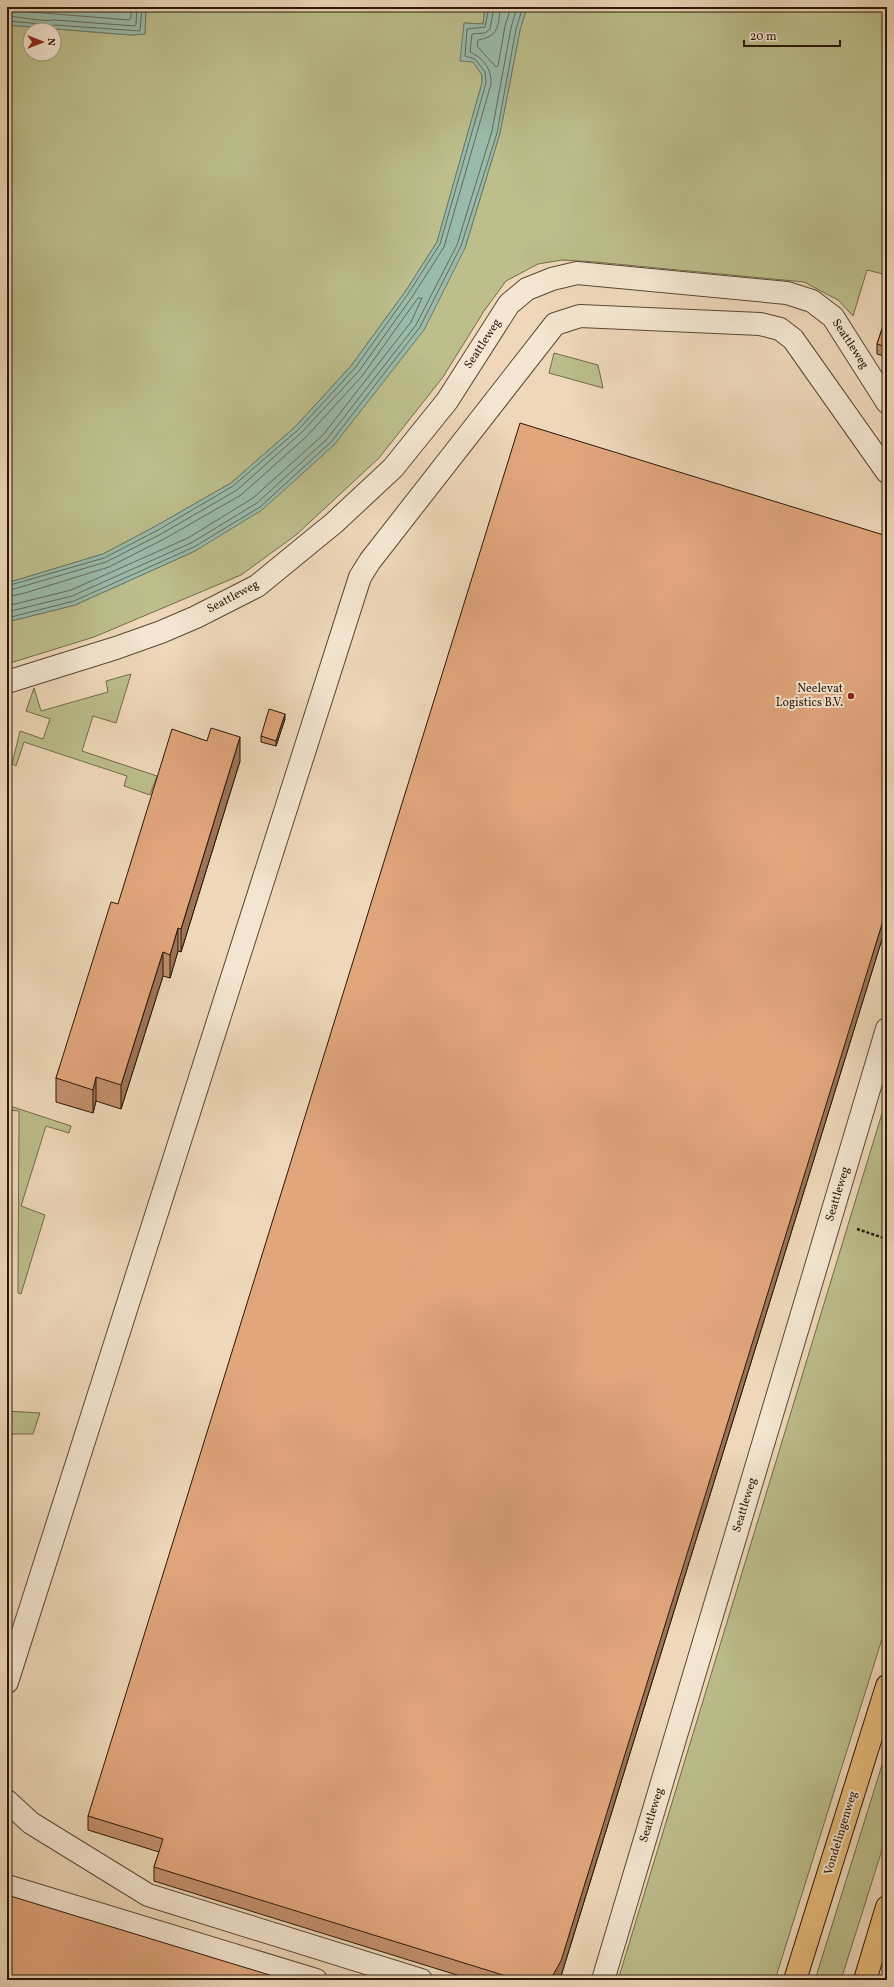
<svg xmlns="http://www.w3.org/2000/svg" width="894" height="1987" font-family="Vollkorn,serif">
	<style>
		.green { fill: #bcbe8c; stroke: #736b4a; fill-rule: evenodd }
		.water { fill: #9abbab; stroke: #6d7a6a }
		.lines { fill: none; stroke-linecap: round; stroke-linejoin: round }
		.shore { stroke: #626a5a; stroke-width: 1 }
		.minor-casing { stroke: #5b4834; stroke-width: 24 }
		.major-casing { stroke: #2a1808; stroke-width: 24 }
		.path { stroke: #2a1808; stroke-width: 2.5; stroke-dasharray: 3 2; stroke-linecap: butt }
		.minor { stroke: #f4e6d2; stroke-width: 22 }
		.major { stroke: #e7bc7c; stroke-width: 22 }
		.wall { fill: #c28f6c; stroke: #2a1808 }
		.shaded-wall { fill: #9e7458; stroke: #2a1808 }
		.building { fill: #e2a67d; stroke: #2a1808 }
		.poi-dot { fill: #8f2418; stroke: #f4e6d2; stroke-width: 1.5 }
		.labels { text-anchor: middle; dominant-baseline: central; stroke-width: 4; stroke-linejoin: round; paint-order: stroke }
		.street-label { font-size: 12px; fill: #2a1808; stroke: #f4e6d2 }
		.poi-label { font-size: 12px; fill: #2a1808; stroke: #f4e6d2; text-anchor: end }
	</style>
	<rect width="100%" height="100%" fill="#eed8b9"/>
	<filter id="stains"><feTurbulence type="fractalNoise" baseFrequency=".005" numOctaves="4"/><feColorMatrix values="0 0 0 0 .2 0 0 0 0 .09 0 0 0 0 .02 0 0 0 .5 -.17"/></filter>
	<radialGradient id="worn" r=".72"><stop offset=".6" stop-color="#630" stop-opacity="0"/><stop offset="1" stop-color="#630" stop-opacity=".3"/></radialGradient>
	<g class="green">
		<path d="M 146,7 L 485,7 L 483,24 L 464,23 L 473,62 L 482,75 L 482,83 L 437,242 L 405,292 L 351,366 L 296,426 L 231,483 L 156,526 L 103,554 L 7,583 L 7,25 L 131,35 L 145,34 ZM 30,30 L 54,30 L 54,54 L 30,54 Z"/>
		<polygon points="527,7 887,7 887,275 867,270 853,316 838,300 804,282 595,262 562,260 538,264 506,281 484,311 443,377 379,458 296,535 241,575 94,637 7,664 7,622 75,605 195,551 465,248 500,133 520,30"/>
		<polygon points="554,353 598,365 603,388 549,373"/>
		<polygon points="131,674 116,723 93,716 82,751 157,776 150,795 124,786 127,776 24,742 16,766 12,764 20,731 43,739 50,719 26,711 34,688 41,711 108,692 106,681"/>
		<polygon points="887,1097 887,1623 775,1980 618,1980"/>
		<polygon points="7,1105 71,1126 69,1133 46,1126 21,1206 45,1215 21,1294 18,1293 19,1111 7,1110"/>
		<polygon points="7,1411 40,1413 33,1434 7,1434"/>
		<polygon points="887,1749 887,1834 841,1980 815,1980"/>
	</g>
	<g class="water">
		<polygon points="7,7 146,7 145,34 131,35 7,25"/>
		<polygon points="485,7 527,7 520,30 500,133 465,248 424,330 334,445 262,510 195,551 75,605 7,622 7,583 103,554 156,526 231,483 296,426 351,366 405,292 437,242 482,83 482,75 473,62 460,61 464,23 483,24"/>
	</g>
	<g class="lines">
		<g class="shore">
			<path d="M 500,7 C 499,26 498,37 478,40 L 477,46 L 496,67 L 498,66 L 505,26 L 511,7"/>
			<polyline points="7,10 129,20 131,18 131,7"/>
			<path d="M 7,16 C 23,17 41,22 55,20 L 135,26 L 136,24 L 137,7"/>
			<polyline points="7,21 42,24 45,26 46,30"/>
			<polyline points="50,30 52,26 55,25 140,31 142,7"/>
			<polyline points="7,586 104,558 158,530 233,486 299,429 355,368 408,294 440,244 486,83 485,72 475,59 465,56 467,29 485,27 489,7"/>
			<path d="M 7,591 L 106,562 L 161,534 L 237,490 L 302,432 L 359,371 L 412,297 L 444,247 L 491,84 C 492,69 483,58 470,52 L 472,34 L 485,33 L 490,29 L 494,7"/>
			<polyline points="7,597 25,593 109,567 164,539 241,495 306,437 362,376 418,298 422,298 411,322 323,435 253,498 188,538 71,590 7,606"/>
			<polyline points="7,612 72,596 191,543 257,503 327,439 416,325 457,245 492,131 511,28 517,7"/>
			<polyline points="7,618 74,601 194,547 260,507 331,442 420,327 461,246 497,133 516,29 523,7"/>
		</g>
		<g class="minor-casing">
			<g id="minor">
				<polyline points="7,682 116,648 161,632 196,617 257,586 334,523 393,468 447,401 509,304 527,289 552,279 577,273 787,293 812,301 833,317 887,402"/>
				<polyline points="7,1682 360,577 370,561 555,324 580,316 760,324 780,329 793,339 887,472"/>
				<polyline points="7,1801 31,1823 148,1895 421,1980"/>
				<polyline points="7,1886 316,1980"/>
				<polyline points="603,1980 887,1029"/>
			</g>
		</g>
		<g class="major-casing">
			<g id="major">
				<polyline points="795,1980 887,1686"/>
				<polyline points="865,1980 887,1907"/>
			</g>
		</g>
		<polyline class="path" points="857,1229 887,1239"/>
		<use href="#minor" class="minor"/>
		<use href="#major" class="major"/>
	</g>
	<g class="wall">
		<polygon points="887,314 887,357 877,354 877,344"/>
		<polygon points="887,536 887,923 561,1976 558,1980 473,1980 154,1881 154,1867 159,1852 88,1830 88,1816"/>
		<polygon points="285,719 276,746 261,742 261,736"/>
		<polygon points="240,761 181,952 178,951 170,978 163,976 121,1109 96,1101 93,1113 56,1102 56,1078 118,904"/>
	</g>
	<g class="shaded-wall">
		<polygon points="285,714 285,719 276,746 276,741"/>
		<polygon points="240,737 240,761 181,952 181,929"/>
		<polygon points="887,908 887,923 561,1976 558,1980 544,1980"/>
		<polygon points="178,928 178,951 170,978 170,955"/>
		<polygon points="163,952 163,976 121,1109 121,1085"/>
		<polygon points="96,1077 96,1101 93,1113 93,1090"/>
	</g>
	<g class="building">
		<polygon points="887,314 887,347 877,344"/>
		<polygon points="520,423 887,536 887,908 561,1961 553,1975 544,1980 519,1980 154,1867 163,1839 88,1816"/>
		<polygon points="269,709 285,714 276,741 261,736"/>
		<polygon points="211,728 240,737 181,929 178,928 170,955 163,952 121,1085 96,1077 93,1090 56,1078 111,902 118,904 172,729 207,741"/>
		<polygon points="7,1895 286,1980 7,1980"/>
	</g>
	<circle class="poi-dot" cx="851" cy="696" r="4"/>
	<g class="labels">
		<g class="street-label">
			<text transform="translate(483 344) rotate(-57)">Seattleweg</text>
			<text transform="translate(850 344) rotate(57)">Seattleweg</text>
			<text transform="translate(233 597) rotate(-28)">Seattleweg</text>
			<text transform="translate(838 1194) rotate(-73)">Seattleweg</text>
			<text transform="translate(745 1505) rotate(-73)">Seattleweg</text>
			<text transform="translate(652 1815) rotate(-73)">Seattleweg</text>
			<text transform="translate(841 1833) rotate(-73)">Vondelingenweg</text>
		</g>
		<g class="poi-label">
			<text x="843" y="689">Neelevat<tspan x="843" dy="14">Logistics B.V.</tspan></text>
		</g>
	</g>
	<rect width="894" height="1987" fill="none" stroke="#eed8b9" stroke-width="24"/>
	<rect x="8" y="8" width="878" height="1971" fill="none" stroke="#2a1808" stroke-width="2"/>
	<rect x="12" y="12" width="870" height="1963" fill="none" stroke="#2a1808"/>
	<g transform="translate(42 42) rotate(90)"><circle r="19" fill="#f4e6d2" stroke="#a39481"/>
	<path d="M0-3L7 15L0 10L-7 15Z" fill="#8f2418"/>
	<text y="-6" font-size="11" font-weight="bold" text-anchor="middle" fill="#2a1808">N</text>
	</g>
	<path d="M744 40v6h96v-6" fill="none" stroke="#2a1808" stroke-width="2"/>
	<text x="750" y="40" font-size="12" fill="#2a1808" stroke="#f4e6d2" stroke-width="3" paint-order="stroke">20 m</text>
	<rect width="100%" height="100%" filter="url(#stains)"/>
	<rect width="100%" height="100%" fill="url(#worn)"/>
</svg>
